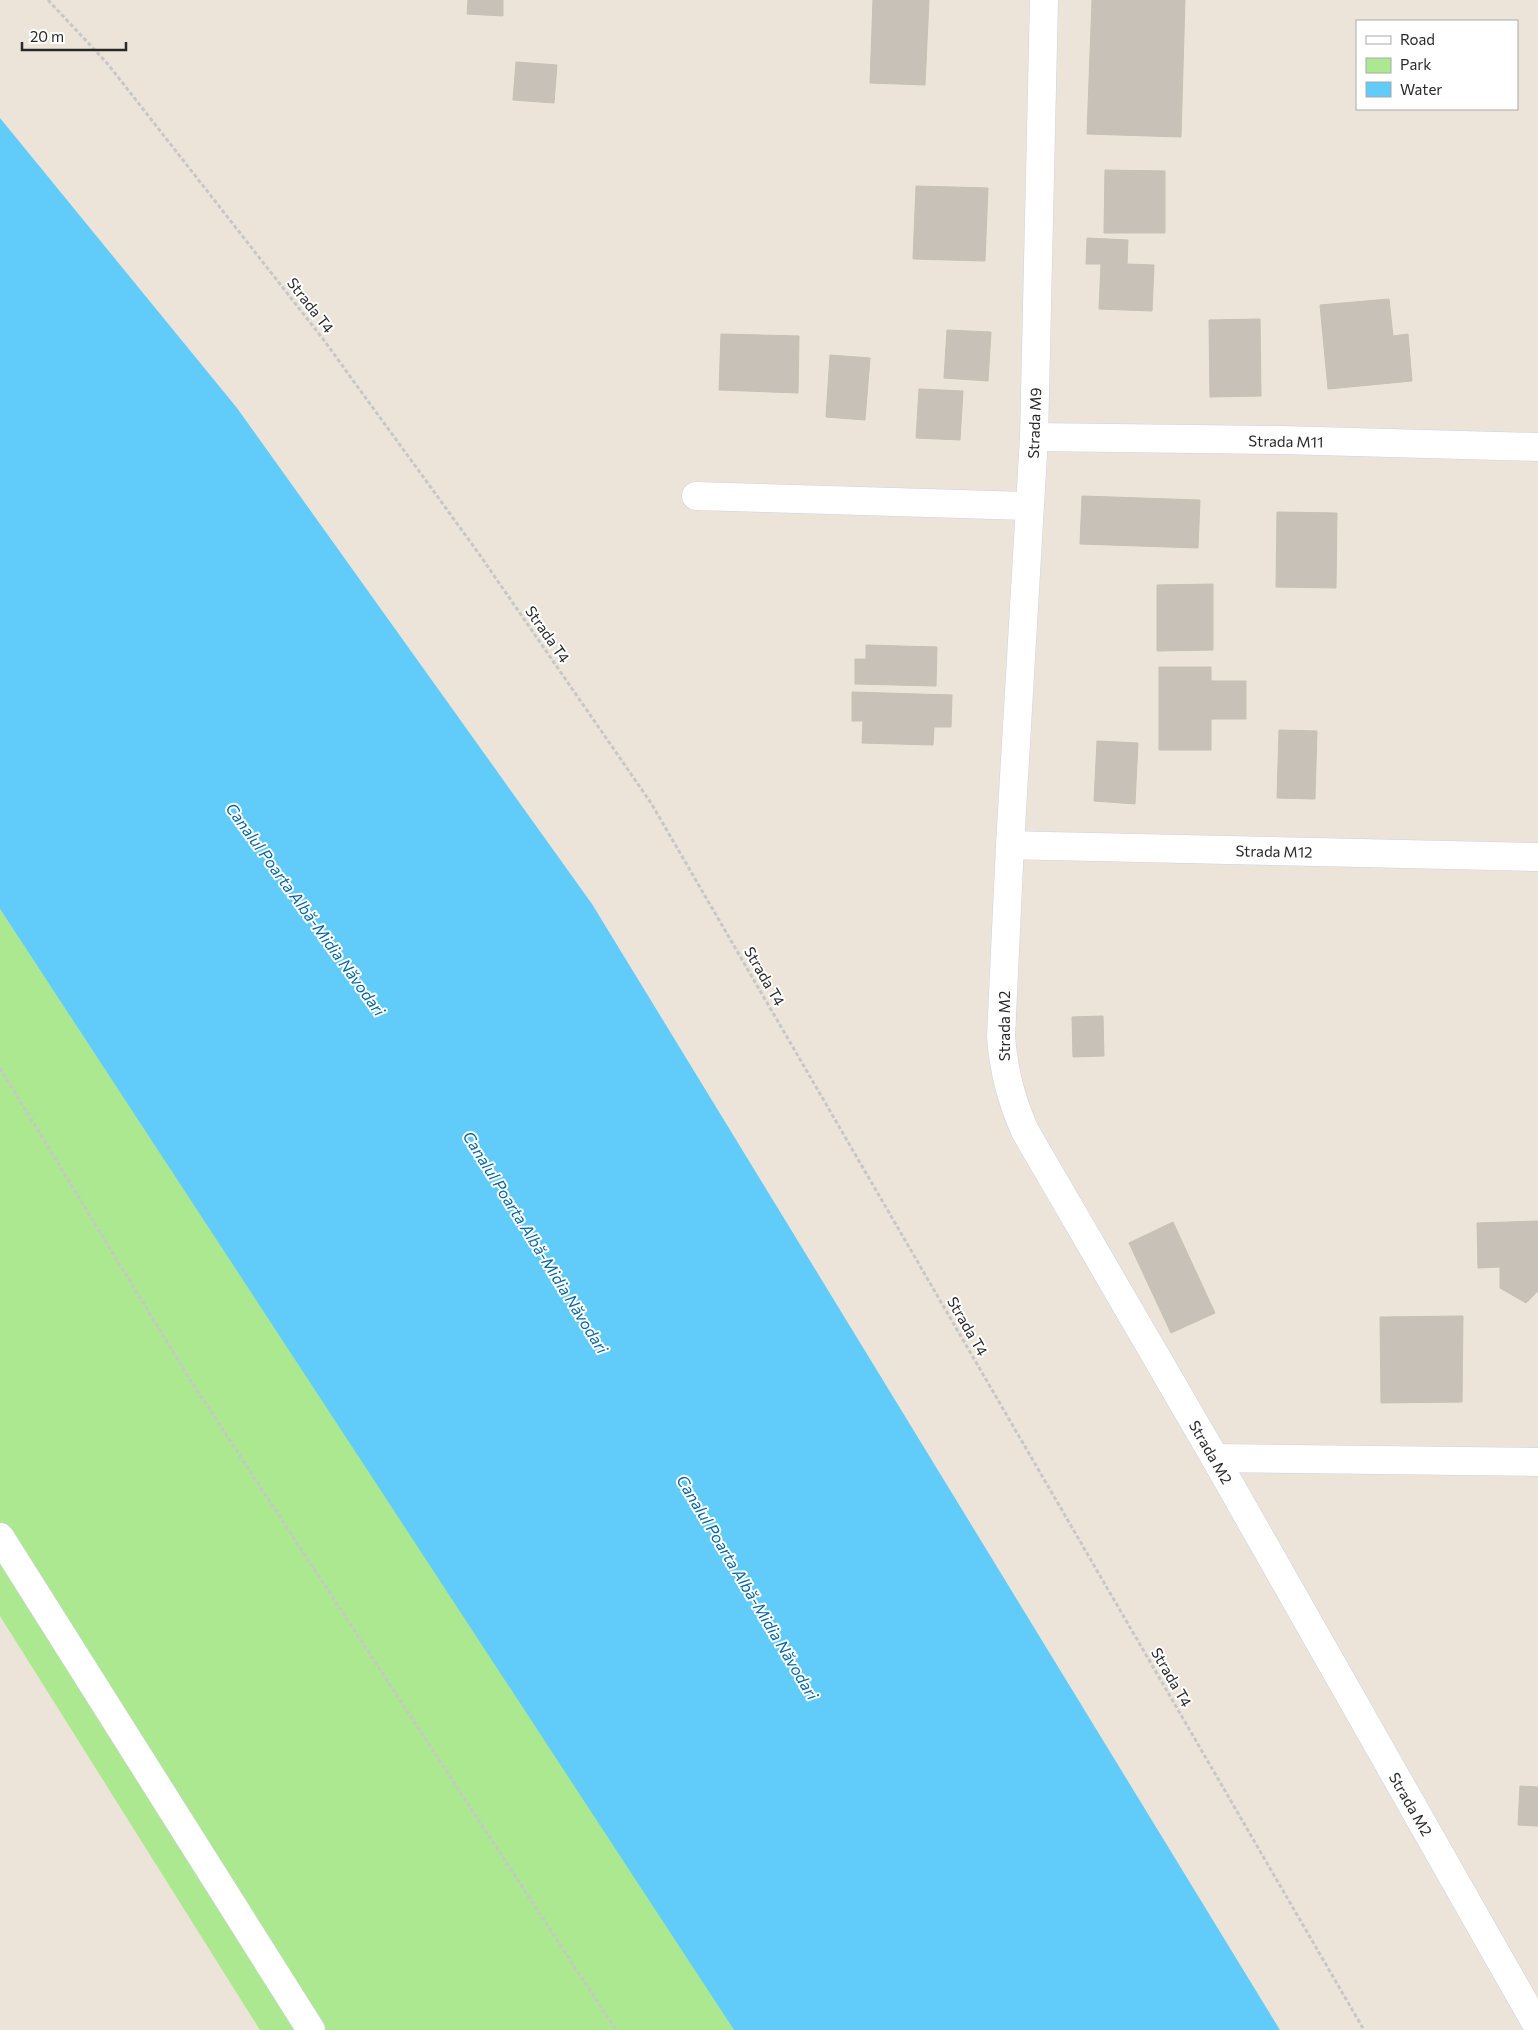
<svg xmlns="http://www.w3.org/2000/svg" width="1538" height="2030" font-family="Commissioner,sans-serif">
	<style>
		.green { fill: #abe88f }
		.water { fill: #61ccf9 }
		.building { fill: #c7c1b8; stroke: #c8c1b2 }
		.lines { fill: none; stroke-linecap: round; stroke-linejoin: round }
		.minor-casing { stroke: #ced1e3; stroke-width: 29 }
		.secondary-casing { stroke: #ced1e3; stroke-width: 29 }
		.path { stroke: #c7c7c7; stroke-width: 3; stroke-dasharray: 4 2.5; stroke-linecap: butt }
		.minor { stroke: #fff; stroke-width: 28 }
		.secondary { stroke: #fff; stroke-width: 28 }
		.labels { text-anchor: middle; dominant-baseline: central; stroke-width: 4; stroke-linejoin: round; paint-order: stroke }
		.street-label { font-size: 15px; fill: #282828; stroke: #fff }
		.water-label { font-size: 16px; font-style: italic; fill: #0267a3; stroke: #fff }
	</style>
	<rect width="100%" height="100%" fill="#ece4d8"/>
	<polygon class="green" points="0,909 657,1911 734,2030 260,2030 0,1616"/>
	<polygon class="water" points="0,118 237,408 592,904 1280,2030 734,2030 0,909"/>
	<g class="building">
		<polygon points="468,0 503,0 503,16 467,14"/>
		<polygon points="873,0 929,0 925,85 870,83"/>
		<polygon points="1092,0 1185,0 1181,137 1087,134"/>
		<polygon points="516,62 557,65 554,103 513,100"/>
		<polygon points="1105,170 1165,171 1165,233 1104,233"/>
		<polygon points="916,186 988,188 985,261 913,259"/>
		<polygon points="1087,238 1128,240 1127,264 1154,265 1152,311 1099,309 1101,264 1086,264"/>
		<polygon points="1389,299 1393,336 1408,334 1412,381 1328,389 1320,305"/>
		<polygon points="1260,319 1261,396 1210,397 1209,320"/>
		<polygon points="947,330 991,332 988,381 944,378"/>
		<polygon points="721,334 799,336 798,393 719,390"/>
		<polygon points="830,355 870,358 865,420 826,417"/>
		<polygon points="919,389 963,391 960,440 916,438"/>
		<polygon points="1082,496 1200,500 1198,548 1080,544"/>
		<polygon points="1277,512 1337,513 1336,588 1276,587"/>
		<polygon points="1213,584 1213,650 1157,651 1157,585"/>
		<polygon points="866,645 937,647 936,686 855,684 855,659 866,659"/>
		<polygon points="1159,667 1211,667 1211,681 1246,681 1246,719 1211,719 1211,750 1159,750"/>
		<polygon points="852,692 952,695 951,727 934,727 933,745 862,743 863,721 852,721"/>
		<polygon points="1279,730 1317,731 1315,799 1277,798"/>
		<polygon points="1097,741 1138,743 1135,804 1094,801"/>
		<polygon points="1103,1016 1104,1056 1073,1057 1072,1017"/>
		<polygon points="1538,1221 1538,1291 1526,1303 1500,1288 1500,1267 1478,1268 1477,1223"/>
		<polygon points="1173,1222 1215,1313 1171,1333 1129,1243"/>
		<polygon points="1463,1316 1462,1402 1381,1403 1380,1317"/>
		<polygon points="1520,1786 1538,1787 1538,1826 1518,1825"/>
	</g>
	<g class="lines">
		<g class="minor-casing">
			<g id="minor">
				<path d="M 1044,0 L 1034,437 L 1010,845 L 1001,1037 C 1004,1072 1011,1099 1025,1131 L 1215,1458 L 1538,2027"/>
				<polyline points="1034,437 1281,440 1538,447"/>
				<polyline points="696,496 1029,506"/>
				<polyline points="1010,845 1538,857"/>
				<polyline points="1215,1458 1538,1462"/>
			</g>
		</g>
		<g class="secondary-casing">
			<polyline id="secondary" points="0,1537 311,2030"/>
		</g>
		<g class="path">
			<polyline points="48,0 107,63 323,339 477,551 651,803 1364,2030"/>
			<polyline points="0,1068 189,1378 616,2030"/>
		</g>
		<use href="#minor" class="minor"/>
		<use href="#secondary" class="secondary"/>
	</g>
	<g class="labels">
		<g class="street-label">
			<text transform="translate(311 305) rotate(52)">Strada T4</text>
			<text transform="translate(1034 423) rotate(-88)">Strada M9</text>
			<text transform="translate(1286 441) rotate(1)">Strada M11</text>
			<text transform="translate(548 634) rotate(55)">Strada T4</text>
			<text transform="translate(1274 851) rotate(1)">Strada M12</text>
			<text transform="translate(765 976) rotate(60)">Strada T4</text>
			<text transform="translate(1004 1026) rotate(-90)">Strada M2</text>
			<text transform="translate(968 1326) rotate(60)">Strada T4</text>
			<text transform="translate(1211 1452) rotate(60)">Strada M2</text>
			<text transform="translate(1172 1677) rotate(60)">Strada T4</text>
			<text transform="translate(1411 1804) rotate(60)">Strada M2</text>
		</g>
		<g class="water-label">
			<text transform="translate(306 909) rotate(54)">Canalul Poarta Albă-Midia Năvodari</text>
			<text transform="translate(536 1242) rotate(58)">Canalul Poarta Albă-Midia Năvodari</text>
			<text transform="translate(748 1587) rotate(59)">Canalul Poarta Albă-Midia Năvodari</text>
		</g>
	</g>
	<rect x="1356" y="20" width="162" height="90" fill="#ffffff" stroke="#a9a9a9"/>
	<rect x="1366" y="36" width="25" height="8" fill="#ffffff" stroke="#a9a9a9"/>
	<text x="1400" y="45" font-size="15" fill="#282828">Road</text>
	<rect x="1366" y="58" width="25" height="15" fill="#abe88f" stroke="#a9a9a9"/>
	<text x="1400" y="70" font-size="15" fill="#282828">Park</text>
	<rect x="1366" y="82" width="25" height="15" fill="#61ccf9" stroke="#a9a9a9"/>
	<text x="1400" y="95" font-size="15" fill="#282828">Water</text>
	<path d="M22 42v8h104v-8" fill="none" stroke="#282828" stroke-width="2.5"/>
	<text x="30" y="42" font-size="15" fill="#282828" stroke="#ffffff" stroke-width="4" paint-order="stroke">20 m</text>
</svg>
